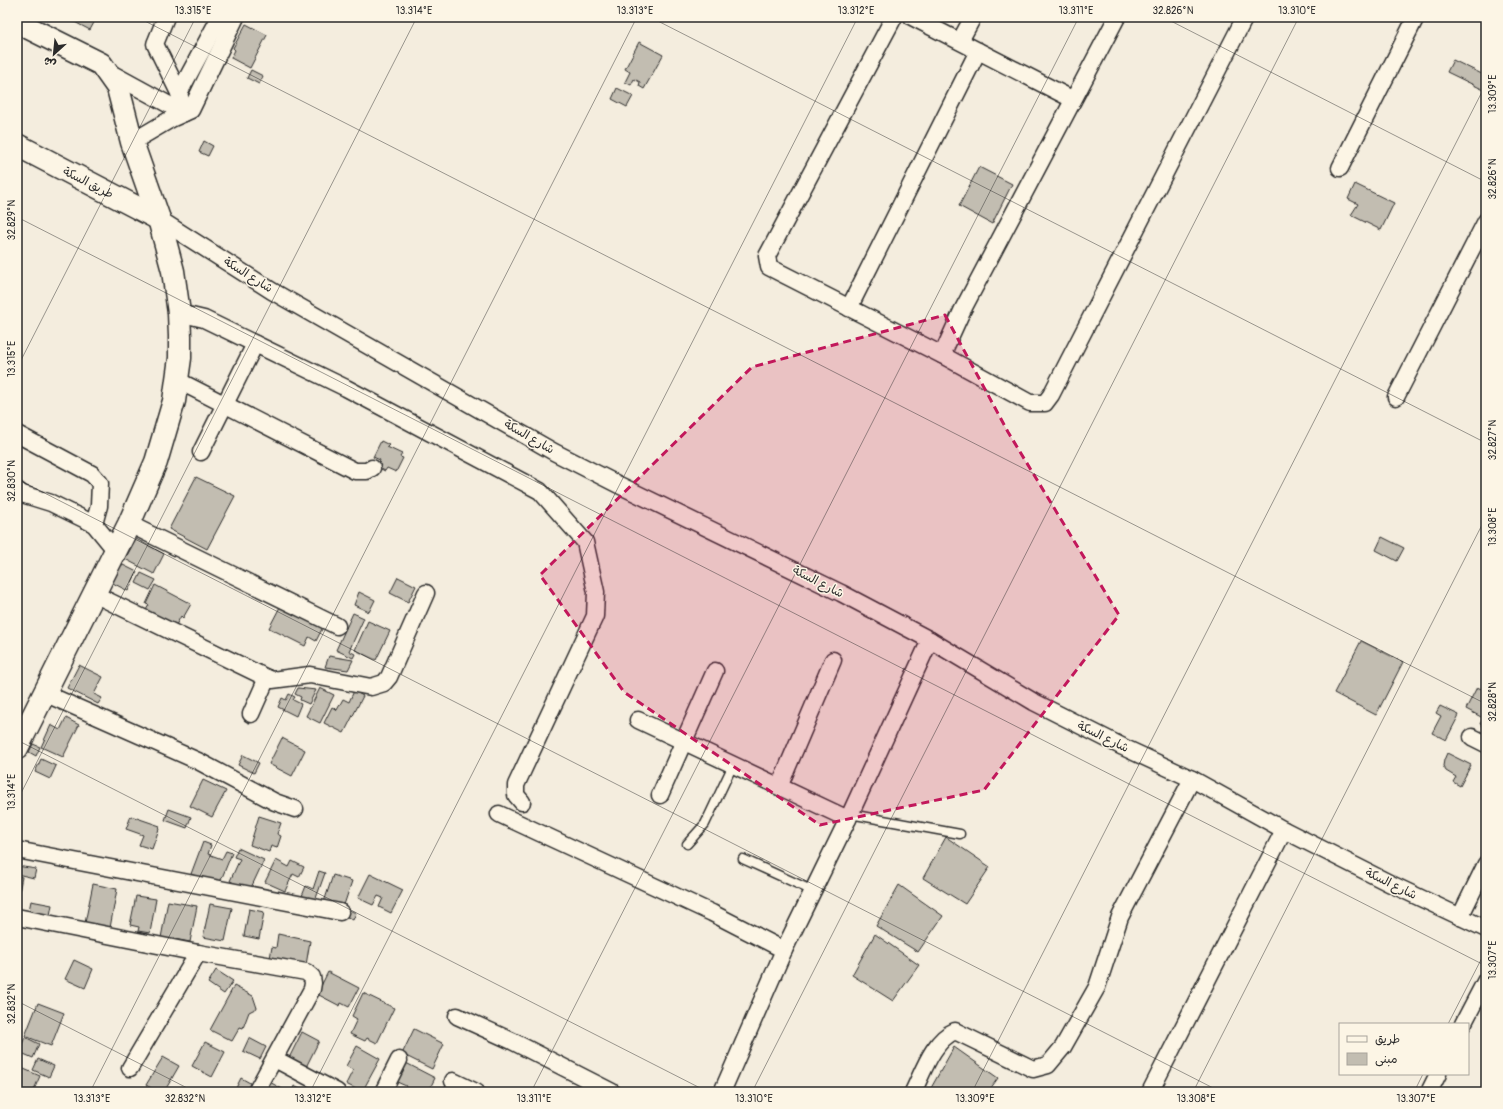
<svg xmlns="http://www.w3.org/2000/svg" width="1503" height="1109" font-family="Pangolin,'Playpen Sans Arabic',sans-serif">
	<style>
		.building { fill: #c2bdb1; stroke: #2b2b2b }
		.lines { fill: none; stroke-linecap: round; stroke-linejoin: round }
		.lane-casing { stroke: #2b2b2b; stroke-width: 11 }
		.street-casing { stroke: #2b2b2b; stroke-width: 19 }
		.secondary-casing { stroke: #2b2b2b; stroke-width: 25 }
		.lane { stroke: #fcf5e5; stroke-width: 8 }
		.street { stroke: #fcf5e5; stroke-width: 16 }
		.secondary { stroke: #fcf5e5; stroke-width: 22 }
		.marked { fill: #c2185b; fill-opacity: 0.2; stroke: #c2185b; stroke-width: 3; stroke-dasharray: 8 5; stroke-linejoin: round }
		.ticks { fill: none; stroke: #2b2b2b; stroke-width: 1; stroke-opacity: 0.45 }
		.labels { text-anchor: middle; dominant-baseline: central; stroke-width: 3; stroke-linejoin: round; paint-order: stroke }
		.street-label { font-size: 12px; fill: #2b2b2b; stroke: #fcf5e5 }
		.neatline { fill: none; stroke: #2b2b2b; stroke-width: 1.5 }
		.ticks-label { font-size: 10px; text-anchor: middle; fill: #2b2b2b }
	</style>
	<rect width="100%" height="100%" fill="#f4edde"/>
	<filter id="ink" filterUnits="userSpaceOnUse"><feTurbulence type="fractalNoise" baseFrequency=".025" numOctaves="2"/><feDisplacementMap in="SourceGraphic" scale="8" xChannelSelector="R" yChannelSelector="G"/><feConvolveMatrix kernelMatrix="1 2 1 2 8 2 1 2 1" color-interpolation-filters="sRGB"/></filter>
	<g filter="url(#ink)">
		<g class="building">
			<polygon points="65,17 97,17 90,30"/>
			<polygon points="246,24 267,35 250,68 231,58 235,50 233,48"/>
			<polygon points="639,42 663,55 644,89 639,86 640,82 634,79 631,85 625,82 630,72 625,69"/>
			<polygon points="1453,60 1486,76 1486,91 1447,72"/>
			<polygon points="251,70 263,76 259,84 247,78"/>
			<polygon points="617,88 633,96 627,107 612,99"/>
			<polygon points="204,141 213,146 208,156 199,152"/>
			<polygon points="979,167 1012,184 992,224 959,206"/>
			<polygon points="1355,184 1394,203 1381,230 1351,215 1358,204 1348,199"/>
			<polygon points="381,441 389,445 387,447 402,454 400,457 403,458 396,472 387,468 385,471 377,467 380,460 373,457"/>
			<polygon points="196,477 235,496 207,549 169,529"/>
			<polygon points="1382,537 1404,548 1397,561 1376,550"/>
			<polygon points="136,539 164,554 154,574 125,559"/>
			<polygon points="117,562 137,572 128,591 107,580"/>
			<polygon points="141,573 156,580 150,590 136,583"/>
			<polygon points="398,577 416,586 408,602 390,593"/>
			<polygon points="155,585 191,604 183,618 181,616 176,625 146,610 149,605 146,604"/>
			<polygon points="359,592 375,600 369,612 354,605"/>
			<polygon points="281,605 323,627 316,641 309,637 305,646 269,628"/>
			<polygon points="353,613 364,618 349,651 355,654 353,658 336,650"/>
			<polygon points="368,621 390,631 376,660 355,650"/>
			<polygon points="1361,641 1403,662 1376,715 1334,693"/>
			<polygon points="329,656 353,660 348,670 325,667"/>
			<polygon points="79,665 103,677 94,694 102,698 98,704 67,688"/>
			<polygon points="1477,687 1486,691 1486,727 1480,724 1483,718 1466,709"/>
			<polygon points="298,688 316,690 309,704 300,700 301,697 295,694"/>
			<polygon points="320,688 334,695 320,723 306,716"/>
			<polygon points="354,691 363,696 344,733 324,723 332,707 337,710 343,699 349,702"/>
			<polygon points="289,694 295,697 293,700 301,704 296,716 278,707 282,698 286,700"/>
			<polygon points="1440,706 1459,715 1446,740 1432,733 1441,716 1436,713"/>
			<polygon points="66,718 79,725 63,757 41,747 51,725 60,730"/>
			<polygon points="282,738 305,750 292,776 269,764"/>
			<polygon points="33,744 40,747 36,756 29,752"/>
			<polygon points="1447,753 1471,765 1460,786 1453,782 1456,777 1446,771 1443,766 1444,760"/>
			<polygon points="243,755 259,763 254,773 238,765"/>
			<polygon points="41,759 56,766 50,779 35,772"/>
			<polygon points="203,780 226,791 212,817 190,806"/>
			<polygon points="169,809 191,817 187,828 165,820"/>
			<polygon points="131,816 160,826 152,849 139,845 143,835 126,829"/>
			<polygon points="259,816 281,823 277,834 281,836 277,848 271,846 269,852 250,845"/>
			<polygon points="946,837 990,867 965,904 923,878"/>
			<polygon points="203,842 211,845 208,854 222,859 226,851 232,853 219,885 191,874"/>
			<polygon points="238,848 264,860 250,890 230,881 240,859 234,857"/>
			<polygon points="276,860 289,867 292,861 304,867 299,877 293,874 285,891 265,882"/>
			<polygon points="17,866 36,869 34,878 17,874"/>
			<polygon points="319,871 325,873 315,901 302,896 306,886 313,889"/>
			<polygon points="370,874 403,890 391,913 379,907 383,898 378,896 373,905 358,898"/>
			<polygon points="333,875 352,881 342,911 323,905"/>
			<polygon points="17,876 22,877 17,903"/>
			<polygon points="93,884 117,889 110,928 85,923"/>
			<polygon points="899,885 943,916 918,952 876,926"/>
			<polygon points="136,896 156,899 150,933 138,931 139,927 130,925"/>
			<polygon points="31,901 52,905 49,920 28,915"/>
			<polygon points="168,901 197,906 190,942 174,939 173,945 160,943"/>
			<polygon points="210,904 232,908 225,941 203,937"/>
			<polygon points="345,908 356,913 353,920 342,914"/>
			<polygon points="249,909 264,912 259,939 244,936"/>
			<polygon points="278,934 310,941 306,965 270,958 272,947 276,948"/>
			<polygon points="875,934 919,965 893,1001 852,975"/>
			<polygon points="74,960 93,969 85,988 65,979"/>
			<polygon points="216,970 233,981 224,994 208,983"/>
			<polygon points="328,972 359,988 349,1007 341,1003 340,1006 317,994"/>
			<polygon points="234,986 253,996 257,1008 249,1012 243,1028 240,1027 232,1041 210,1030"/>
			<polygon points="363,993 394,1008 377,1043 367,1038 365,1041 350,1034 357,1019 352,1016"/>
			<polygon points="38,1003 64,1013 51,1046 25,1036"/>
			<polygon points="414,1029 444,1044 432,1069 402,1054"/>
			<polygon points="302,1032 319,1041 305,1069 288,1060"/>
			<polygon points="25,1037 39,1044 33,1058 19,1052"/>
			<polygon points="249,1038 266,1047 260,1059 243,1051"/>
			<polygon points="205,1042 225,1052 212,1077 192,1066"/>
			<polygon points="357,1046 380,1059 362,1092 346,1084 353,1070 346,1066"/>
			<polygon points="954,1047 998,1078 988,1092 937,1092 931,1088"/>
			<polygon points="163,1057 179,1066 164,1092 158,1092 146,1085"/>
			<polygon points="38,1059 54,1066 49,1077 33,1070"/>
			<polygon points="406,1063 435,1078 428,1092 403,1092 406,1086 397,1082"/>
			<polygon points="17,1066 40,1076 33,1092 17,1090"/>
			<polygon points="241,1078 250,1083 246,1092 234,1092"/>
			<polygon points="266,1080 284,1090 282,1092 260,1092"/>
			<polygon points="294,1086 306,1092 292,1092"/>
		</g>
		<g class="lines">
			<g class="lane-casing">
				<g id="lane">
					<polyline points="850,814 960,834"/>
					<polyline points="687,844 705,824 733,765"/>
					<polyline points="743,859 813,891"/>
				</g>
			</g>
			<g class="street-casing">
				<g id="street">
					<polyline points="166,17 155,44 179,93 184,113"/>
					<polyline points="894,17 767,256 769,267 942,355 1030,403 1045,403 1051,395 1245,17"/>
					<polyline points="912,17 1072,99"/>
					<polyline points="960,41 973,17"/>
					<polyline points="109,72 184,113"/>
					<polyline points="179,93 220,17"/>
					<polyline points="132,142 171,119 191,110 236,17"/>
					<polyline points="1340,168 1416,17"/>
					<polyline points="159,219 272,291 554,452 617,484 841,593 930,640 1034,702 1123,747 1192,779 1284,830 1391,884 1486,929"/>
					<polyline points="849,308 978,51"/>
					<polyline points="179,313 204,319 346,388 540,491 585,542 596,592 595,616 516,785 516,795 522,802"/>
					<polyline points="942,355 962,311 1117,17"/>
					<polyline points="177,380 355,471 367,471 372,468"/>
					<polyline points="1396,397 1486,221"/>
					<polyline points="17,434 92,474 100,483 99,506 94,524"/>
					<polyline points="201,452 255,344"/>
					<polyline points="17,490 22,494 51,503 94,524 116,551"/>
					<polyline points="129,524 337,626"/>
					<polyline points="94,594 267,678 272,680 310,675 371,687 384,683 389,677 426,593"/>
					<polyline points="44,693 198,761 275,802 295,809"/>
					<polyline points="251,714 267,678"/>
					<polyline points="638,720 848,819"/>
					<polyline points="1472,737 1486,744"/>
					<polyline points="779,787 833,660"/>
					<polyline points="660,795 715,671"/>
					<polyline points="499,814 712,913 784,950"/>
					<polyline points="17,850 340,912"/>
					<polyline points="17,917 198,953 306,972 312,977 313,983 312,989 256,1092"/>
					<polyline points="1460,917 1486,864"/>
					<polyline points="457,1016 512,1041 612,1092"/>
					<polyline points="1463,1024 1486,980"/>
					<polyline points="275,1059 337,1092"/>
					<polyline points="130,1068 198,953"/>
					<polyline points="453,1081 476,1092"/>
					<polyline points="383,1092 399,1060"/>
					<polyline points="722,1092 784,950 848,819 930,640"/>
					<path d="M 913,1092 C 923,1072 933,1040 955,1031 L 1033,1069 L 1048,1065 L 1063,1047 L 1097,987 L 1120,917 L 1192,779"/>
					<polyline points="1150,1092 1284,830"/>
					<polyline points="1429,1092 1438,1074"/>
				</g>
			</g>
			<g class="secondary-casing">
				<g id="secondary">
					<polyline points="17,22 101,64 118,88 132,142 159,219 173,271 179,313 180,336 180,358 174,401 156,462 129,524 17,748"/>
					<polyline points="17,145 159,219"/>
				</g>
			</g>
			<use href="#lane" class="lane"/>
			<use href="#street" class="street"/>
			<use href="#secondary" class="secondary"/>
		</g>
	</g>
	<path class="marked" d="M 945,315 L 1008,432 L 1119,615 L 984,790 L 820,825 L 624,692 L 540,575 L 752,367 Z"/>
	<path class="ticks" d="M 137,17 L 1486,704M 650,17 L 1486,443M 1163,17 L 1486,182M 17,217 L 1486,966M 17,368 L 196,17M 17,479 L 1221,1092M 17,740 L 708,1092M 17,801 L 417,17M 17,1001 L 195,1092M 1448,1024 L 1486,950M 90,1092 L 637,17M 310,1092 L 858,17M 531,1092 L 1079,17M 752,1092 L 1299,17M 972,1092 L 1486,84M 1193,1092 L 1486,517M 1414,1092 L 1423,1074"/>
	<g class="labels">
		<g class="street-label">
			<text transform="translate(88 183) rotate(27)">طريق السكة</text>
			<text transform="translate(248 275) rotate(32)">شارع السكة</text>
			<text transform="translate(529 437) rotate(30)">شارع السكة</text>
			<text transform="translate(818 582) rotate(27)">شارع السكة</text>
			<text transform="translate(1103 737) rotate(26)">شارع السكة</text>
			<text transform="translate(1391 884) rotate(26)">شارع السكة</text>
		</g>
	</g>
	<rect width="1503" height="1109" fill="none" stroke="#fcf5e5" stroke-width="44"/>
	<rect x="1339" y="1023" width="130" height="52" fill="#fcf5e5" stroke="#a8a49b"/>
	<rect x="1347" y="1036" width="20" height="6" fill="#fcf5e5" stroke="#a8a49b"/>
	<text x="1375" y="1043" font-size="12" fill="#2b2b2b">طريق</text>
	<rect x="1347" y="1053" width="20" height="12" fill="#c2bdb1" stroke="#a8a49b"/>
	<text x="1375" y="1063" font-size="12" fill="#2b2b2b">مبنى</text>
	<g transform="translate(54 54) rotate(207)" stroke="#fcf5e5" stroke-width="3" paint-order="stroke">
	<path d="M0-3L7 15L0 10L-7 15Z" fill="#2b2b2b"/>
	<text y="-6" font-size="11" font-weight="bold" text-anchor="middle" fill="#2b2b2b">ش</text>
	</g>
	<rect x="22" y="22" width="1459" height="1065" class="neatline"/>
	<g class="ticks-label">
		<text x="193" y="14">13.315°E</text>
		<text x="414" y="14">13.314°E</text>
		<text x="635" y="14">13.313°E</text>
		<text x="856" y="14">13.312°E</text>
		<text x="1076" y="14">13.311°E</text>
		<text x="1173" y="14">32.826°N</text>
		<text x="1297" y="14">13.310°E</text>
		<text transform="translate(1492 94) rotate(-90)" y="4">13.309°E</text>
		<text transform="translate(1492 179) rotate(-90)" y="4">32.826°N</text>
		<text transform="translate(11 220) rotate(-90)" y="4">32.829°N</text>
		<text transform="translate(11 359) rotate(-90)" y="4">13.315°E</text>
		<text transform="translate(1492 440) rotate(-90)" y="4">32.827°N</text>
		<text transform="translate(11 481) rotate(-90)" y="4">32.830°N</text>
		<text transform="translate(1492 527) rotate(-90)" y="4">13.308°E</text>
		<text transform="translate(1492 702) rotate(-90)" y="4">32.828°N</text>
		<text transform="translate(11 792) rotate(-90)" y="4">13.314°E</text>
		<text transform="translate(1492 960) rotate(-90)" y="4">13.307°E</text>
		<text transform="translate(11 1004) rotate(-90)" y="4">32.832°N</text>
		<text x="92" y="1102">13.313°E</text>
		<text x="185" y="1102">32.832°N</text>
		<text x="313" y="1102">13.312°E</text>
		<text x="534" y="1102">13.311°E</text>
		<text x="754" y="1102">13.310°E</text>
		<text x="975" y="1102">13.309°E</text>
		<text x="1196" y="1102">13.308°E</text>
		<text x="1416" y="1102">13.307°E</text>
	</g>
</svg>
